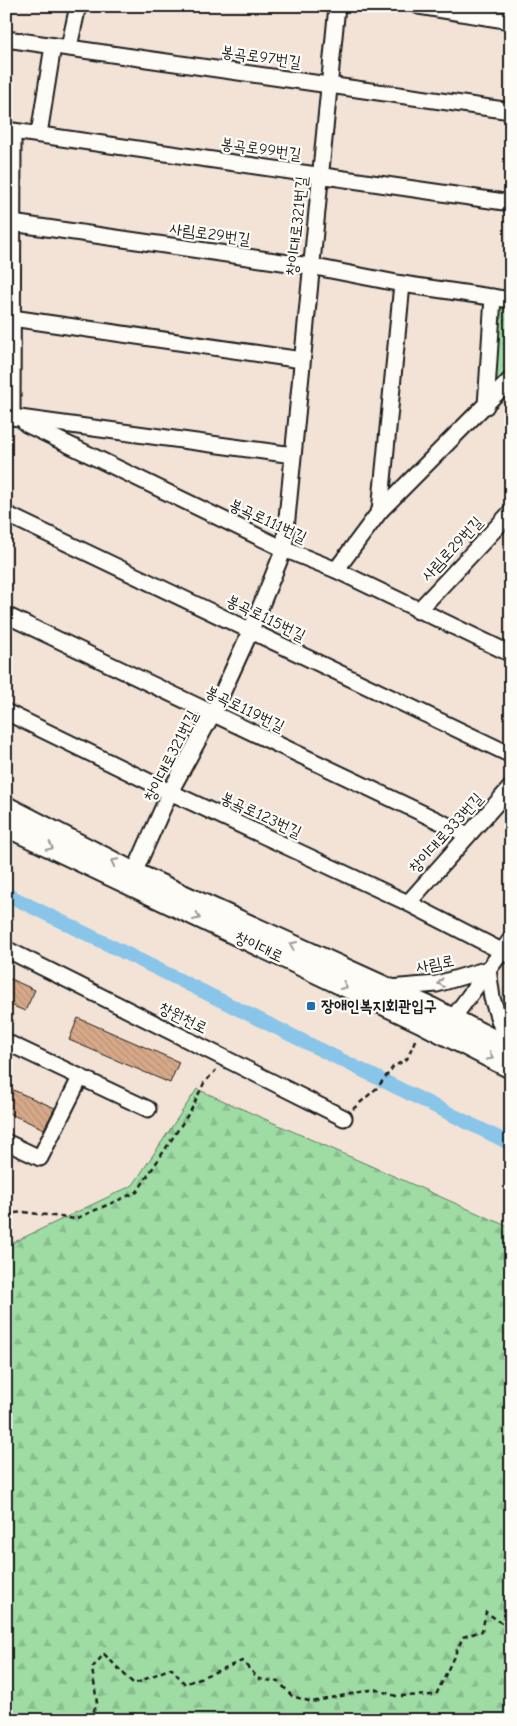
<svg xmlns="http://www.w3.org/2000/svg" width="517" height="1726" font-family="'Comic Neue','Poor Story',sans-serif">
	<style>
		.forest { fill: url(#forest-firs); stroke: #5d7c60 }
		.park { fill: url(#park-crowns); stroke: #5d7c60 }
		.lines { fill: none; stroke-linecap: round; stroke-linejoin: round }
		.canal { stroke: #89c5e9; stroke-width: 14 }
		.building { fill: url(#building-back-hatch); stroke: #1c1c1c }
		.minor-casing { stroke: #1c1c1c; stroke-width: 19 }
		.major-casing { stroke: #1c1c1c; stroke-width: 24 }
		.path { stroke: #1c1c1c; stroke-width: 2.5; stroke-dasharray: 5 4; stroke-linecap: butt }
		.minor { stroke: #fdfcf7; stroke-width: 15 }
		.major { stroke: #fdfcf7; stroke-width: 20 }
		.oneway { stroke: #989794 }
		.poi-dot { fill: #1f6fb2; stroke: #fdfcf7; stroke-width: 2 }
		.labels { text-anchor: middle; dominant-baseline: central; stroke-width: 4.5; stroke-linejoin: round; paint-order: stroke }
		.street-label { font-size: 16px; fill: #1c1c1c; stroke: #fdfcf7 }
		.poi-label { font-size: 16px; font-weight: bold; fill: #1c1c1c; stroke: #fdfcf7; text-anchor: start }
	</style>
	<defs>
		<pattern id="forest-firs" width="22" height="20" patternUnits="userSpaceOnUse" patternTransform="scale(1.25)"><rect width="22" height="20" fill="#9edca4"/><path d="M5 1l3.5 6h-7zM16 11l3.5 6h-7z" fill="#88bc8d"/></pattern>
		<pattern id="park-crowns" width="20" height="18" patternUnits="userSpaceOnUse" patternTransform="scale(1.25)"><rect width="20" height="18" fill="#9edca4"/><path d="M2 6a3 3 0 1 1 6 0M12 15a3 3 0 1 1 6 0" fill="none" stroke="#88bc8d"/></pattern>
		<pattern id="building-back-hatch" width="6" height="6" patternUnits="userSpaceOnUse" patternTransform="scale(1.25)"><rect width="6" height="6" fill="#d7a989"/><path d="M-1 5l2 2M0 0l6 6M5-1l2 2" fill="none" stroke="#b89176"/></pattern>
	</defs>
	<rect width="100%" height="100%" fill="#f2e3d6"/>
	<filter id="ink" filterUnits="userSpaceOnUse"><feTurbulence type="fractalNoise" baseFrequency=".02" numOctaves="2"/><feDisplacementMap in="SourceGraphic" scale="10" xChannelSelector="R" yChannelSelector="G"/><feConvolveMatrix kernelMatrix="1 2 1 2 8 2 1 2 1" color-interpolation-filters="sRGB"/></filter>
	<g filter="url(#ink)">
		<polygon class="forest" points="197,1089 511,1228 511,1720 6,1720 6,1246 133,1185"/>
		<polygon class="park" points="496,300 511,302 511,372 491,395"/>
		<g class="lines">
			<polyline class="canal" points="6,894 511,1144"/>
		</g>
		<g class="building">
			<polygon points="6,977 35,990 25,1011 6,1003"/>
			<polygon points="78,1018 179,1062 170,1083 69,1040"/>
			<polygon points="6,1087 55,1108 44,1129 6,1112"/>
		</g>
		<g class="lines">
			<g class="minor-casing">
				<g id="minor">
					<polyline points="419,6 511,21"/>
					<polyline points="6,39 511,111"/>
					<polyline points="69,47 78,6"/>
					<polyline points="6,130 511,203"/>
					<polyline points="13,132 12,417 293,455"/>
					<polyline points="39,134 53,46"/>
					<polyline points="12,223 310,266 402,284 511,300"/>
					<polyline points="12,318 302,360"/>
					<polyline points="486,406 493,297"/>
					<polyline points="26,424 284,549 336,570 511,654"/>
					<polyline points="380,511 402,284"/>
					<polyline points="6,514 511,755"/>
					<polyline points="336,570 380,511 511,379"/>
					<polyline points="418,611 511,512"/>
					<polyline points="6,615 468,835"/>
					<polyline points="6,712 170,792 408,903 511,956"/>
					<polyline points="134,873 170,792 213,713 251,630 284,549 337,6"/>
					<polyline points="408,903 511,787"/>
					<polyline points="6,949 344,1118"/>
					<polyline points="488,969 492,998 508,1047"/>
					<polyline points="389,988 437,984 488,969"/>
					<polyline points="453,1018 511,939"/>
					<polyline points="6,1042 148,1109"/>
					<polyline points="6,1142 40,1158 80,1078"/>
				</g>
			</g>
			<g class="major-casing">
				<g id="major">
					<polyline points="6,807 134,873 431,1008 511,1049"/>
					<polyline points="6,826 423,1023 511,1068"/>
				</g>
			</g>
			<g class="path">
				<polyline points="353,1109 378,1087 393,1067 407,1059 416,1038"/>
				<polyline points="6,1214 24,1212 75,1219 137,1192 191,1110 204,1083 216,1070"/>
				<polyline points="90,1720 97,1703 92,1668 104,1654 134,1684 171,1668 185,1684 242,1661 259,1679 279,1682 292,1696 312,1702 375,1689 396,1696 436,1695 463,1637 482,1631 486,1612 503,1624 511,1621"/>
			</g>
			<use href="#minor" class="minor"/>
			<use href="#major" class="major"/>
		</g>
		<defs><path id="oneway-chevron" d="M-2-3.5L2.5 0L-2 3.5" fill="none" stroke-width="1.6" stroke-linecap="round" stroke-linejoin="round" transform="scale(1.25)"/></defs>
		<g class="oneway">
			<use href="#oneway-chevron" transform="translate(50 847) rotate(26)"/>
			<use href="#oneway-chevron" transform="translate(114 862) rotate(-153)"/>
			<use href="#oneway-chevron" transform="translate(197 917) rotate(25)"/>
			<use href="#oneway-chevron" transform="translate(293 945) rotate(-156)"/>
			<use href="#oneway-chevron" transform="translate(441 983) rotate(169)"/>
			<use href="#oneway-chevron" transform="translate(344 986) rotate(25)"/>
			<use href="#oneway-chevron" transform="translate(490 1057) rotate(28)"/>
		</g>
	</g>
	<rect class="poi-dot" x="306" y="1001" width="10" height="10" rx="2.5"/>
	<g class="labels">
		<g class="street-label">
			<text transform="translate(261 57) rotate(8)">봉곡로97번길</text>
			<text transform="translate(261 149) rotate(8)">봉곡로99번길</text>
			<text transform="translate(297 226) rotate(-84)">창이대로321번길</text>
			<text transform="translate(210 234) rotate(8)">사림로29번길</text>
			<text transform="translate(268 521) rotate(25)">봉곡로111번길</text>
			<text transform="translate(452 549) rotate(-47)">사림로29번길</text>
			<text transform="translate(266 618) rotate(26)">봉곡로115번길</text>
			<text transform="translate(245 709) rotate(26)">봉곡로119번길</text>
			<text transform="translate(171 756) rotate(-63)">창이대로321번길</text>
			<text transform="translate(261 815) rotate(25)">봉곡로123번길</text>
			<text transform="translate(446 833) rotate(-48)">창이대로333번길</text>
			<text transform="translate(259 947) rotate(25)">창이대로</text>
			<text transform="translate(435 964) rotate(-11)">사림로</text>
			<text transform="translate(183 1018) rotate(26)">창원천로</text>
		</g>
		<g class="poi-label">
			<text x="321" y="1006">장애인복지회관입구</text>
		</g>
	</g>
	<rect width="517" height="1726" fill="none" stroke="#fdfcf7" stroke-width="25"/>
	<rect x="12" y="12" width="492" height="1701" fill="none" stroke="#1c1c1c" stroke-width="2" filter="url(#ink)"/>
</svg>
